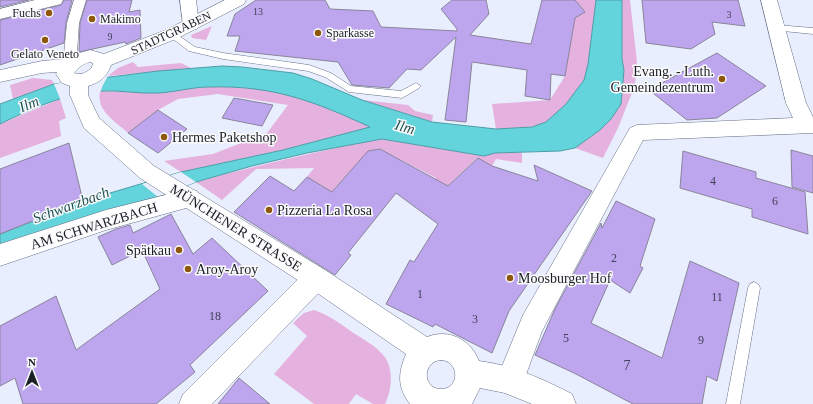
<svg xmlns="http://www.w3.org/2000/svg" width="813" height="404" font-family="Georgia,serif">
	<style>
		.green { fill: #e5b1de }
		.water { fill: #63d4dc; stroke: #4d9da6 }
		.pier { fill: #e8eefd }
		.building { fill: #bda6ee; stroke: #8a849b }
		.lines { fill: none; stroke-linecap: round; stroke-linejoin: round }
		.service-casing { stroke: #666f85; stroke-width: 1 }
		.pedestrian-casing { stroke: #666f85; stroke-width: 1 }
		.minor-casing { stroke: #666f85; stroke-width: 1 }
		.tertiary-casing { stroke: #666f85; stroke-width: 1 }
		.service { fill: #fff; fill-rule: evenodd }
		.pedestrian { fill: #fff; fill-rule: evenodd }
		.minor { fill: #fff; fill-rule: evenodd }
		.tertiary { fill: #fff; fill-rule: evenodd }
		.poi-dot { fill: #8e580c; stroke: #fbfbfb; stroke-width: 1.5 }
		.labels { text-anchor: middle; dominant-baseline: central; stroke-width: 3; stroke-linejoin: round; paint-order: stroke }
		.far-number-label { font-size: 10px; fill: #434059 }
		.far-poi-label { font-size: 12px; fill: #1a1e27; stroke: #fbfbfb; text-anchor: start }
		.far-street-label { font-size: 12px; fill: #1a1e27; stroke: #fbfbfb }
		.number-label { font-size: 12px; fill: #434059 }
		.poi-label { font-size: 14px; fill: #1a1e27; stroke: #fbfbfb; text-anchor: start }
		.street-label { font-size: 14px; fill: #1a1e27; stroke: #fbfbfb }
		.near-number-label { font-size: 14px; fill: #434059 }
		.water-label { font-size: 15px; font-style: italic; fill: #1f5155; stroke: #fbfbfb }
	</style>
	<rect width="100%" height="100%" fill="#e8eefd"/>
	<g class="green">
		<path d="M 575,0 L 596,0 C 597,12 589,72 584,81 C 578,92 555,118 544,123 C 529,129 512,128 496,129 L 492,104 L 550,100 L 565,76 L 575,18 L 585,12 Z"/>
		<polygon points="622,0 630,0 637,62 635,85 618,128 603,158 575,148 600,130 611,119 624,70 622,59"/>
		<polygon points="212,26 206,40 192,38 191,35"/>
		<polygon points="133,62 138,67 181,63 191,68 108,76 118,68"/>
		<polygon points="33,78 52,80 54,84 13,99 10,85"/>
		<path d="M 210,87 C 227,87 243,87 260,88 C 298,93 336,111 370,127 L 283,150 L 181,172 L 164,161 L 213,154 L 267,133 L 288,105 L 218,94 L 178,99 L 158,110 L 128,133 C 114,120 96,111 100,91 L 159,93 L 189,88 Z"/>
		<polygon points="60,99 66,118 59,121 61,136 0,158 0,124"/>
		<polygon points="362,100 408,105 415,111 433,115 432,122"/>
		<path d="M 382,139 L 484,156 L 495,153 L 522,153 L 522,163 L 496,159 L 492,166 L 477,158 L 435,198 L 425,191 L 436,178 L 380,149 L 368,151 L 330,194 L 322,186 L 307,177 L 314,168 L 256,169 L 222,200 L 196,182 C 258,165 319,151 382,139 Z"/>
		<path d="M 314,310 C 328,315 340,323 352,332 C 363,339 376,346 384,356 C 394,369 392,390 385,404 L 373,404 L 356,394 L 349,404 L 314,404 L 274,374 L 307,336 L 293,323 L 304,313 Z"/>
	</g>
	<path class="water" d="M 596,0 L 622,0 L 622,59 L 624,70 L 621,104 L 611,119 L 600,130 L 575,148 L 560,151 L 495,153 L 484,156 L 382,139 L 307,153 L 252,166 L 196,182 L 158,197 L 0,246 L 0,234 L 83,201 L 181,172 L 283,150 L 370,127 C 314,101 272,85 209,87 C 192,87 176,92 158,93 C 139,94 120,90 101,91 C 66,93 31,109 0,124 L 0,104 L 54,84 L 158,71 L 222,66 L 242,67 L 293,73 L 312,79 L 362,100 L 432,122 L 496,129 L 532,127 L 546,122 L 566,104 L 584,80 L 588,64 Z"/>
	<g class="pier">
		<polygon points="108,76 103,85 100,93 61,101 54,84"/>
		<polygon points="181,172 196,182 158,197 142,184"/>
	</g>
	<g class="building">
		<polygon points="0,0 29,0 0,7"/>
		<polygon points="64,0 72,0 66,23 64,43 0,65 0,20 61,5"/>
		<polygon points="87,0 132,0 129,12 140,10 141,38 126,44 125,42 79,52 80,23"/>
		<polygon points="256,0 325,0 330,9 373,11 381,27 457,31 457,29 441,9 452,0 486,0 489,14 470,35 531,44 542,0 575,0 585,12 575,18 565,76 551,74 550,100 525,96 527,70 472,62 466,122 445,120 456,37 421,70 407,69 389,88 352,85 338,62 235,51 240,36 227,36 235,14"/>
		<polygon points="642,0 738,0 745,26 712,22 715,34 691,49 646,43"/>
		<polygon points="717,53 766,86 717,118 687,120 649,90"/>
		<polygon points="234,98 273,105 262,126 222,118"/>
		<polygon points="158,110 187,129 158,153 128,133"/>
		<polygon points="69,143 83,201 0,234 0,169"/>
		<polygon points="380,149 448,186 478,158 492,166 538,181 534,165 592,191 509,311 492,353 435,324 433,327 386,304 410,260 414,262 438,224 396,193 348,253 351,255 335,275 234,212 270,176 294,191 307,177 332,192 368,151"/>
		<polygon points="791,150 813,156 813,193 792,187"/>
		<polygon points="683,151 756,172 756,178 805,192 808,234 752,217 752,209 680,188"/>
		<polygon points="616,201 655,219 640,266 643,268 630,293 610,280 591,323 662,358 690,261 739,283 717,381 707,376 702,404 633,404 574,373 535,355 555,309 601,223 602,228"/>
		<polygon points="171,214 193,254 212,238 268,291 190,365 195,372 156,404 23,404 15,378 0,386 0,326 56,296 76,350 160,289 142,250 112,265 98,237 116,229 130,225 133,233"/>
		<polygon points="239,378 270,404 218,404"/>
	</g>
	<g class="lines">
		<g class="service-casing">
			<g id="service">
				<polygon points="776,25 813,28 813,34 773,30 772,28 773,26"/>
				<polygon points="172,31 195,47 223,53 309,65 331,73 351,86 401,91 416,83 421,86 419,88 402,98 349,92 325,77 308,71 223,59 189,51 169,36 168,34 169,32"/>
				<polygon points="754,282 758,284 760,288 740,404 726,404 748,288 750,284"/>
			</g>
		</g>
		<g class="pedestrian-casing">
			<polygon id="pedestrian" points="74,0 86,0 79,23 77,52 84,59 83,62 78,63 65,57 64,54 67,23"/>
		</g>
		<g class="minor-casing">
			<g id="minor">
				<polygon points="35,0 63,0 61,4 0,19 0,9"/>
				<polygon points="180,0 196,0 199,25 197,29 191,30 185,29 183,25"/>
				<polygon points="761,0 777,0 806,103 813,117 813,133 643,140 542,331 520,391 510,395 500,391 496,381 523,315 630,128 637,125 793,118 786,103"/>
				<polygon points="189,189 197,191 200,198 197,205 106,230 0,266 0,244 106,210"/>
				<polygon points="316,267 325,270 328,278 325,286 212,404 179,404 183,394 307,270"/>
			</g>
		</g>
		<g class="tertiary-casing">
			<path id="tertiary" d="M 225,0 L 246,0 L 244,4 L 178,38 L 111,65 C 107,77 99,83 88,86 L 88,95 L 99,118 L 154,166 L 325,270 L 427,337 C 449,328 471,340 479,361 C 512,365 543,379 572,394 L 576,404 L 532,404 L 505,393 L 480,388 L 472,404 L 410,404 C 397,387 398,373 406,354 L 307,286 L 140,178 L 84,128 L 70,95 L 70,86 L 62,83 L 56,74 L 57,72 L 42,73 L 0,82 L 0,70 L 42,61 L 65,59 L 76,54 L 90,50 L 104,54 L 166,30 ZM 89,62 L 93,63 L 92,67 C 88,72 81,76 74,73 L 81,66 ZM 441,360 C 460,361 460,389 441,389 C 422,389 422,361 441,360 Z"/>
		</g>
		<use href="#service" class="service"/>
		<use href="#pedestrian" class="pedestrian"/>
		<use href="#minor" class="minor"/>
		<use href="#tertiary" class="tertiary"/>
	</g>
	<g class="poi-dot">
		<circle cx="49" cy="13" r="4"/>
		<circle cx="92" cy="19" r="4"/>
		<circle cx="318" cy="33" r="4"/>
		<circle cx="45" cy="40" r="4"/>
		<circle cx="722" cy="79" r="4"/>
		<circle cx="164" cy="137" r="4"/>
		<circle cx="269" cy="210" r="4"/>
		<circle cx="179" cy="250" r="4"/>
		<circle cx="188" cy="269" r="4"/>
		<circle cx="510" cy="278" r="4"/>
	</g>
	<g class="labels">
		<g class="far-number-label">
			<text x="258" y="11">13</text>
			<text x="729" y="14">3</text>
			<text x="110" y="36">9</text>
		</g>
		<g class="far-poi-label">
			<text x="41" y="13" text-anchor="end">Fuchs</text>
			<text x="100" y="19">Makimo</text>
			<text x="326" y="33">Sparkasse</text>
			<text x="45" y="54" text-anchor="middle">Gelato Veneto</text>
		</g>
		<g class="far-street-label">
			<text transform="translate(171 33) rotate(-25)">STADTGRABEN</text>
		</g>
		<g class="number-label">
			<text x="713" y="181">4</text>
			<text x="775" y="201">6</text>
			<text x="614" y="258">2</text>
			<text x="420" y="294">1</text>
			<text x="717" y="297">11</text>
			<text x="215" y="316">18</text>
			<text x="475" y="319">3</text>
			<text x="566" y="338">5</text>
			<text x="701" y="340">9</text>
		</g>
		<g class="poi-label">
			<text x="714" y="71" text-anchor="end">Evang. - Luth.<tspan x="714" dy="16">Gemeindezentrum</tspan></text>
			<text x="172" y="137">Hermes Paketshop</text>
			<text x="277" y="210">Pizzeria La Rosa</text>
			<text x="171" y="250" text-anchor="end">Spätkau</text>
			<text x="196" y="269">Aroy-Aroy</text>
			<text x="518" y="278">Moosburger Hof</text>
		</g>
		<g class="street-label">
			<text transform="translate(94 226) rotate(-17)">AM SCHWARZBACH</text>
			<text transform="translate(236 228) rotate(32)">MÜNCHENER STRASSE</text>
		</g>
		<g class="near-number-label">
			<text x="627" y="365">7</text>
		</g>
		<g class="water-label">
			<text transform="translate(29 104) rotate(-22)">Ilm</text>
			<text transform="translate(405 127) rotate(16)">Ilm</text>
			<text transform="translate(71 205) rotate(-20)">Schwarzbach</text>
		</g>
	</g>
	<g transform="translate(32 372)" stroke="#fbfbfb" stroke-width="3" paint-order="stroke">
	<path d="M0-3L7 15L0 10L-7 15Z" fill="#1a1e27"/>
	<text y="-6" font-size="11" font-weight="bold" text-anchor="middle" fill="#1a1e27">N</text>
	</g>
</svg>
